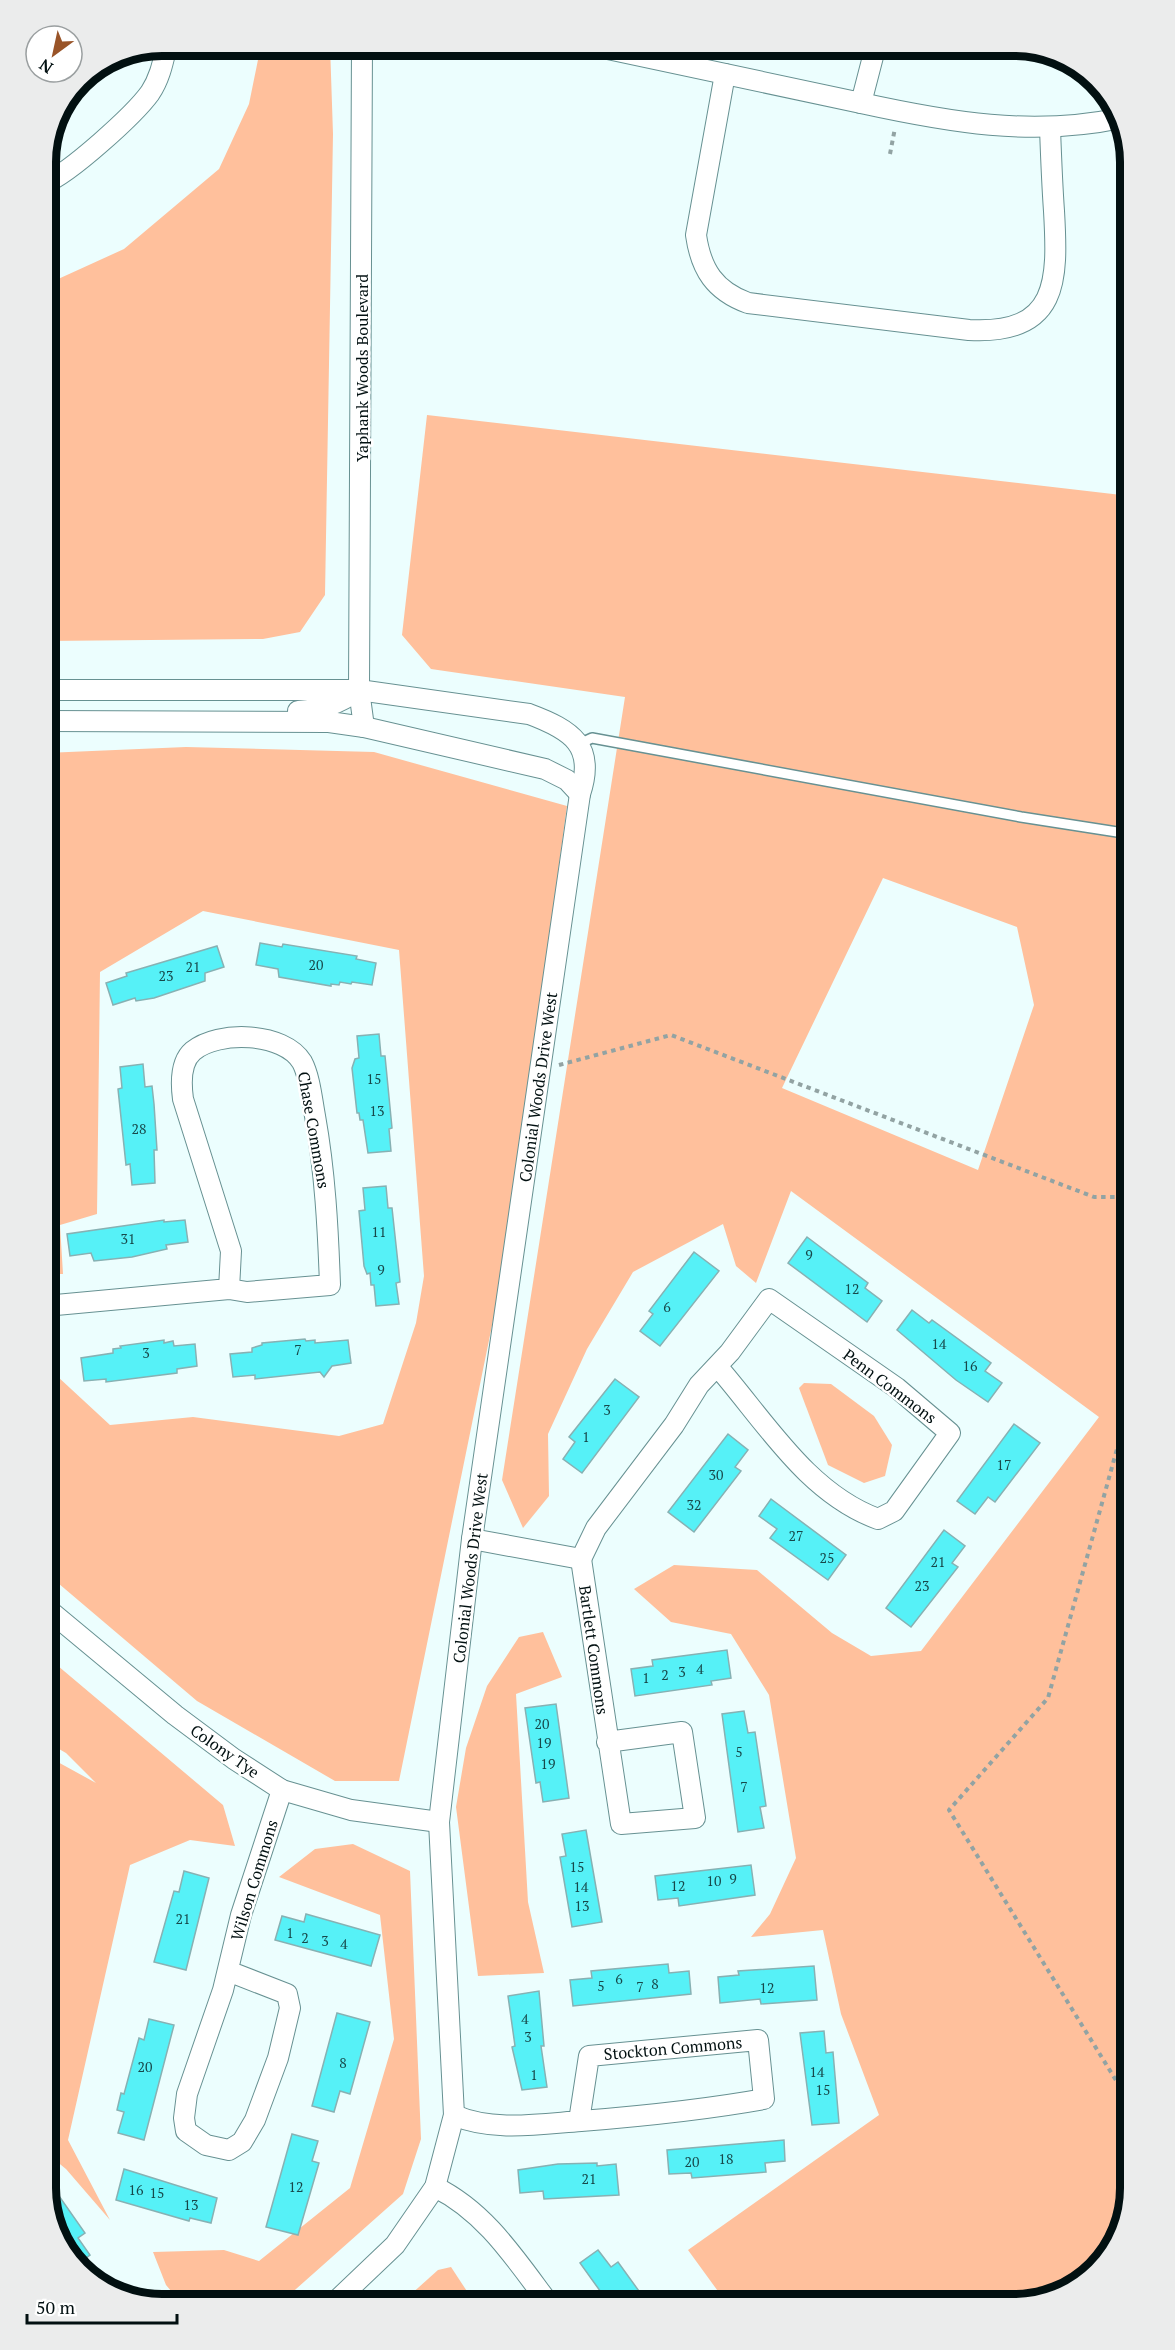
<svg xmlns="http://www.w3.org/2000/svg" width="1175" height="2350" font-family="'PT Serif',serif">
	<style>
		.green { fill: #ffc09c; fill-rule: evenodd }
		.building { fill: #56f1f7; stroke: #87b1b3; stroke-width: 1.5 }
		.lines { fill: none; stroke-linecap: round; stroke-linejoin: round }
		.service-casing { stroke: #679192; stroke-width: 12 }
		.minor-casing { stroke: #679192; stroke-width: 22 }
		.path { stroke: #92a3a3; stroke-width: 4; stroke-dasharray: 4.5 4.5; stroke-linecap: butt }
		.service { stroke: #fff; stroke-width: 9 }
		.minor { stroke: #fff; stroke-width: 20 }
		.labels { text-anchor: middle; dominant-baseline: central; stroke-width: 5; stroke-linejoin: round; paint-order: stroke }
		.number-label { font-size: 14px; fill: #17484a }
		.street-label { font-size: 16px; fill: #021011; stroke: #fff }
		.rim { fill: none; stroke: #021011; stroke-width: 8 }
	</style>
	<rect width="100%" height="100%" fill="#ecfefe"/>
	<g class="green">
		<polygon points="261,45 330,45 333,134 325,595 300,632 263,639 45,641 45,285 124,249 219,169 249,104"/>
		<path d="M 427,415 L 1130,496 L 1130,2188 L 1110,2253 L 1058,2296 L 1013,2305 L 728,2305 L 688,2250 L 879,2115 L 841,2014 L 823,1930 L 751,1937 L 770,1914 L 796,1858 L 769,1695 L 731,1634 L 671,1622 L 634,1589 L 674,1565 L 757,1570 L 832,1633 L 871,1656 L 921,1651 L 1099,1417 L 791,1191 L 756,1283 L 736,1266 L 723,1224 L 633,1272 L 587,1349 L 548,1434 L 549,1496 L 523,1528 L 502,1480 L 625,697 L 431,669 L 402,635 ZM 883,878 L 1017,927 L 1034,1005 L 978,1170 L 782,1088 Z"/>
		<polygon points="186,747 374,752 567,806 506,1257 399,1781 335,1781 197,1701 45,1572 45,1369 57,1376 110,1425 193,1417 339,1436 383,1424 416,1323 424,1276 399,950 203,911 100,972 97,1214 60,1225 63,1274 45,1274 45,753"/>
		<polygon points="804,1383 831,1384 874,1416 892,1445 885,1476 864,1483 828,1465 799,1388"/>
		<polygon points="543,1632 562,1677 516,1694 528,1902 544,1973 478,1976 456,1807 466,1748 487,1686 519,1637"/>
		<polygon points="45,1655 223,1805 235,1846 190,1840 130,1865 68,2140 110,2220 66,2169 45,2152 45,1755 96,1783 66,1753 45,1741"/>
		<polygon points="353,1844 410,1871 421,2139 403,2194 278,2305 183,2305 166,2285 153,2252 224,2250 259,2261 350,2188 394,2039 380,1915 279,1877 315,1849"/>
		<polygon points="451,2267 476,2305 399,2305 438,2270"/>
	</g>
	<g class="building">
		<polygon points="260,943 282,947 283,944 357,956 356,959 376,963 372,985 352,982 351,984 340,982 339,985 331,984 331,986 279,977 278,969 256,965"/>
		<polygon points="217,946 224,967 205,973 205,981 154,998 136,1001 135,998 113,1005 106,983 127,976 126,973"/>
		<polygon points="379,1034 381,1056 385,1056 392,1128 389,1129 391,1151 368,1153 363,1120 360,1120 359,1113 357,1113 352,1068 355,1059 359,1058 357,1036"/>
		<polygon points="143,1064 145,1087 152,1086 154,1104 157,1150 154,1150 155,1183 132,1185 130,1164 126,1165 118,1089 122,1088 120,1067"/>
		<polygon points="386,1186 388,1208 392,1208 400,1282 396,1283 399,1304 376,1306 374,1285 371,1285 370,1273 367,1274 364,1266 359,1211 365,1210 363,1188"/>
		<polygon points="164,1220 164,1222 185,1220 188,1242 166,1245 167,1249 132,1257 94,1261 91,1253 70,1256 67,1234"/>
		<polygon points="807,1237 868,1283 865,1288 882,1301 867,1322 788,1263"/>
		<polygon points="694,1252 719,1271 660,1346 640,1331 653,1314 649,1311"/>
		<polygon points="912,1310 929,1323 932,1320 991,1363 985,1371 1002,1383 988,1402 956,1380 897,1330"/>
		<polygon points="305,1339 306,1341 315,1340 315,1343 348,1340 351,1363 332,1366 324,1377 320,1372 255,1379 255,1375 233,1377 230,1354 252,1352 252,1348 262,1345 262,1343"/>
		<polygon points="164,1340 164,1343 173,1341 174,1346 195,1344 197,1366 177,1369 177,1373 106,1382 106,1379 84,1381 81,1358 113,1353 113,1349 121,1348 120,1346"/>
		<polygon points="615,1379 639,1397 582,1473 563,1459 575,1442 569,1437"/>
		<polygon points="1014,1424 1040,1443 995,1502 988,1497 975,1514 957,1501"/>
		<polygon points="728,1434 748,1450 735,1467 741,1471 694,1532 668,1512"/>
		<polygon points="771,1499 846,1555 828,1580 770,1538 777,1529 759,1516"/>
		<polygon points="944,1530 965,1546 952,1563 958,1567 911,1627 886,1608"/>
		<polygon points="727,1650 731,1678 711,1681 712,1685 635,1696 631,1669 653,1666 652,1660"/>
		<polygon points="556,1704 569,1798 543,1802 540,1782 536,1783 525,1708"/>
		<polygon points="744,1711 748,1733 755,1732 766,1806 760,1807 764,1828 738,1832 722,1714"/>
		<polygon points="586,1830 602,1922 572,1927 560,1857 566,1856 562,1834"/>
		<polygon points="751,1865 755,1895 679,1906 678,1898 658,1900 655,1876"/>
		<polygon points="184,1871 209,1878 186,1970 154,1962 174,1891 179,1892"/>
		<polygon points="306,1914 380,1935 371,1966 275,1940 282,1916 304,1922"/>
		<polygon points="668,1964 669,1973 689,1971 691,1994 573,2006 570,1980 592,1978 591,1971"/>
		<polygon points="814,1966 817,2000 761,2004 760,1999 720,2003 718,1977 739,1975 738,1971"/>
		<polygon points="539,1991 544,2046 541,2046 547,2087 522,2090 512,2047 515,2046 508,1996"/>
		<polygon points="337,2013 370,2022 350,2094 340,2091 334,2112 312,2106"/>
		<polygon points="149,2019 174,2025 144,2140 118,2133 124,2112 117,2110 121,2093 124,2094 139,2038 144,2040"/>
		<polygon points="824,2031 826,2053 833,2052 839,2123 812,2125 800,2033"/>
		<polygon points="292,2134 318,2141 312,2161 319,2163 298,2235 266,2227"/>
		<polygon points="784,2140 785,2161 765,2163 766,2172 692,2178 691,2173 669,2174 667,2150"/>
		<polygon points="597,2163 597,2166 616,2164 619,2195 544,2199 543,2191 520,2193 518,2170 558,2164"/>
		<polygon points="124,2169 217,2198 211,2223 190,2218 189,2221 116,2200"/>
		<polygon points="45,2176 85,2233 78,2238 90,2255 78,2264 54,2233"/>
		<polygon points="598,2250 611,2267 618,2262 649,2305 614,2305 606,2293 603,2295 580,2263"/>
	</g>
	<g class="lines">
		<g class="service-casing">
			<polyline id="service" points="579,744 592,738 1021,817 1130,834"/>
		</g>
		<g class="minor-casing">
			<g id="minor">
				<polyline points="362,45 359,690 364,727"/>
				<polyline points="589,45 861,103 876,45"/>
				<path d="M 725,74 L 696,235 C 701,270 715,291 748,303 L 969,330 C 1059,335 1058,280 1054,211 C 1052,183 1051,156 1050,128"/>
				<path d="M 861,103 C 948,122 1032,137 1121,118"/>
				<path d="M 45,183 C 70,173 134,115 150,93 C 160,78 163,62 167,45"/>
				<path d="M 45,690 L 359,690 L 529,714 C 572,730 596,746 580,794 L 472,1539 L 439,1822 L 454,2115 L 435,2187 L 395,2245 L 332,2305"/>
				<path d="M 298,711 C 323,710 339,703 359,690"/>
				<polyline points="45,721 329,722 364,727 545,769 567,780 580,794"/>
				<path d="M 45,1306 L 229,1289 L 247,1292 L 330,1285 C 328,1228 325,1172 315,1116 C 312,1100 310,1077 302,1062 C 284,1032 218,1030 193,1051 C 180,1062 181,1084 183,1099 L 231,1251 L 229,1289"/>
				<polyline points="472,1539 581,1559"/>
				<path d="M 581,1559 L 596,1528 L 674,1425 L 699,1385 L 730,1352 L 769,1299 L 897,1388 L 950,1433 L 894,1511 L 878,1519 C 807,1493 765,1421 717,1366"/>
				<polyline points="581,1559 621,1824 695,1818 682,1732 607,1742"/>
				<polyline points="45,1607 175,1715 234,1759 282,1790 351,1810 439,1822"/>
				<polyline points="228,1971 287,1994 290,2008 278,2058 255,2120 242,2142 229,2150 206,2145 186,2131 184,2118 187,2094 223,1990 241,1915 282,1790"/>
				<path d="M 454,2115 C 492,2132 540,2124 581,2121 C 643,2116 703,2110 764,2099 L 758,2040 L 589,2056 L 579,2121"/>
				<path d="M 435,2187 C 486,2212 516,2260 550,2305"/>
			</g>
		</g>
		<g class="path">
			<polyline points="890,154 895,128"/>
			<polyline points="559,1065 671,1035 1094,1197 1130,1197"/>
			<polyline points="1130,2103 949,1810 1048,1698 1130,1402"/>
		</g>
		<use href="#service" class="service"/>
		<use href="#minor" class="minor"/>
	</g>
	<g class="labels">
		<g class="number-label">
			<text x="316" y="964">20</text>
			<text x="193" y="966">21</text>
			<text x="166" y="975">23</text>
			<text x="374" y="1078">15</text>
			<text x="377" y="1110">13</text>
			<text x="139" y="1128">28</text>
			<text x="379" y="1231">11</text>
			<text x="128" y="1238">31</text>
			<text x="809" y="1254">9</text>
			<text x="381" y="1269">9</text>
			<text x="852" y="1288">12</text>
			<text x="667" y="1306">6</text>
			<text x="939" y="1343">14</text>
			<text x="298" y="1349">7</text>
			<text x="146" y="1352">3</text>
			<text x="970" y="1365">16</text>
			<text x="607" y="1409">3</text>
			<text x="586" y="1436">1</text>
			<text x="1004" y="1464">17</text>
			<text x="716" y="1474">30</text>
			<text x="694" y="1504">32</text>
			<text x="796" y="1535">27</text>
			<text x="827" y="1557">25</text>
			<text x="938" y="1561">21</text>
			<text x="922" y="1585">23</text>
			<text x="700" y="1668">4</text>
			<text x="682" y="1671">3</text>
			<text x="665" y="1674">2</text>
			<text x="646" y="1677">1</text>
			<text x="542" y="1723">20</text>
			<text x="544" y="1742">19</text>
			<text x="739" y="1751">5</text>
			<text x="548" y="1763">19</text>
			<text x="744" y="1786">7</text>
			<text x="577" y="1866">15</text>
			<text x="733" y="1878">9</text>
			<text x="714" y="1880">10</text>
			<text x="678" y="1885">12</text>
			<text x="581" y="1886">14</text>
			<text x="582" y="1905">13</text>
			<text x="183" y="1918">21</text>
			<text x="290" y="1932">1</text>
			<text x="305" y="1937">2</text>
			<text x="325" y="1940">3</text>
			<text x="344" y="1943">4</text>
			<text x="619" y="1978">6</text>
			<text x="655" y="1983">8</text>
			<text x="601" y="1985">5</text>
			<text x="640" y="1986">7</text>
			<text x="767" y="1987">12</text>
			<text x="525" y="2018">4</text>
			<text x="528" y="2036">3</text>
			<text x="343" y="2062">8</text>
			<text x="145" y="2066">20</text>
			<text x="817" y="2071">14</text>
			<text x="534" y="2074">1</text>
			<text x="823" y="2089">15</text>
			<text x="726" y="2158">18</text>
			<text x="692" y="2161">20</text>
			<text x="589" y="2178">21</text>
			<text x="296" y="2186">12</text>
			<text x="136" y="2189">16</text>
			<text x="157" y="2192">15</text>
			<text x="191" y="2204">13</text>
		</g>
		<g class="street-label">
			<text transform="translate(362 368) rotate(-90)">Yaphank Woods Boulevard</text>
			<text transform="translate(538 1087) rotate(-82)">Colonial Woods Drive West</text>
			<text transform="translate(314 1130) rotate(80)">Chase Commons</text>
			<text transform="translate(890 1386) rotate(37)">Penn Commons</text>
			<text transform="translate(470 1568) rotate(-83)">Colonial Woods Drive West</text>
			<text transform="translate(594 1650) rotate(82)">Bartlett Commons</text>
			<text transform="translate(225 1751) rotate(35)">Colony Tye</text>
			<text transform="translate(254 1880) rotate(-73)">Wilson Commons</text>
			<text transform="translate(673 2048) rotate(-5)">Stockton Commons</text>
		</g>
	</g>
	<path d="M0 0H1175V2350H0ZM162 56H1014A106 106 0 0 1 1120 162V2188A106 106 0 0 1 1014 2294H162A106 106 0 0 1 56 2188V162A106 106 0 0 1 162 56Z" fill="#ebecec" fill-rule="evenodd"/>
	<path class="rim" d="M162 56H1014A106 106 0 0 1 1120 162V2188A106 106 0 0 1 1014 2294H162A106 106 0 0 1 56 2188V162A106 106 0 0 1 162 56Z"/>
	<g transform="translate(54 54) rotate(213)"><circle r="28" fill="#ffffff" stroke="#9a9fa0" stroke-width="1.5"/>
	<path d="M0-4.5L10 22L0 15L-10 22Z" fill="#995428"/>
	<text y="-9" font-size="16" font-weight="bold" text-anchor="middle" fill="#021011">N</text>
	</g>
	<path d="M27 2314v9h150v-9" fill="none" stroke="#021011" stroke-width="3"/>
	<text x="36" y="2314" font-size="18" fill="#021011" stroke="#ffffff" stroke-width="4.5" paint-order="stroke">50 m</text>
</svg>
